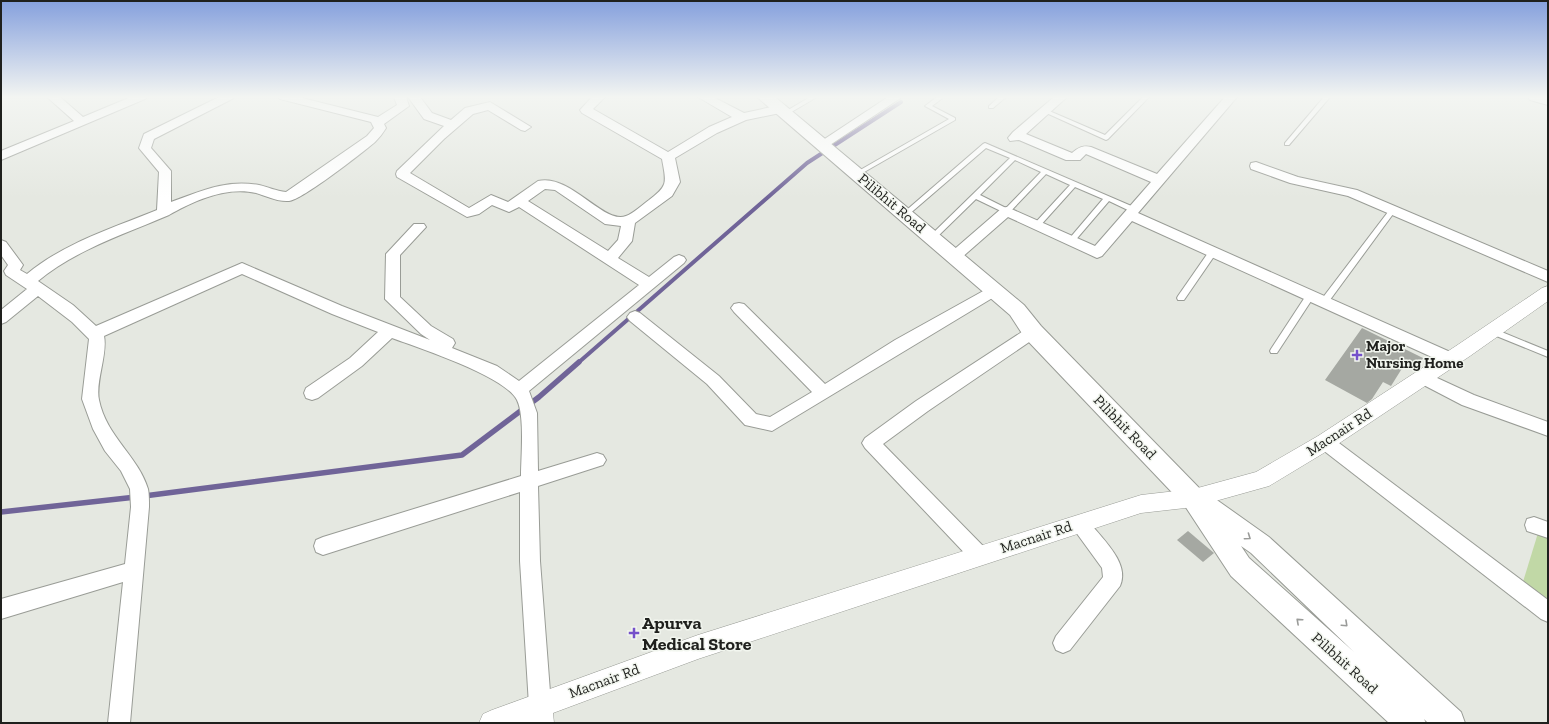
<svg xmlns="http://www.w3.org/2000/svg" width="1549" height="724" font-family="'Zilla Slab',serif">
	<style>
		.green { fill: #c1d8a6 }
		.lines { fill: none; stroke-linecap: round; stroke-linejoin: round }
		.stream-far1 { stroke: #706498; stroke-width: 4 }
		.stream { stroke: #706498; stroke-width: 5.5 }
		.building { fill: #a5a8a2 }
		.service-casing { stroke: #999c96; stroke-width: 2 }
		.minor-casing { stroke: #999c96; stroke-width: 2 }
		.tertiary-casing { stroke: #999c96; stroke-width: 1 }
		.secondary-casing { stroke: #999c96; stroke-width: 2 }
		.trunk-casing { stroke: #999c96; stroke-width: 2 }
		.service { fill: #fff; fill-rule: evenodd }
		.minor { fill: #fff; fill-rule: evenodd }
		.tertiary { fill: #fff; fill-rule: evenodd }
		.secondary { fill: #fff; fill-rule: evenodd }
		.trunk { fill: #fff; fill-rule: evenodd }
		.oneway { stroke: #9a9b99 }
		.poi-dot { fill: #7551ca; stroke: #f2f6ef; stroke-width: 1.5 }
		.labels { text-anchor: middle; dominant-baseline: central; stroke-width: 3; stroke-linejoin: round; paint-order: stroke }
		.street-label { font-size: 15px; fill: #1f201d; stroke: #f2f6ef }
		.poi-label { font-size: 15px; font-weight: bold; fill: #1f201d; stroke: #f2f6ef; text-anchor: start }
		.near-poi-label { font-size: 18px; font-weight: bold; fill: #1f201d; stroke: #f2f6ef; text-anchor: start }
	</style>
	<rect width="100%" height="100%" fill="#e5e8e1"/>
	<polygon class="green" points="1538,533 1548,536 1548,606 1522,585"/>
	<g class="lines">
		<polyline class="stream-far1" points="578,363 807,163 901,102"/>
		<g class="stream">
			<polyline points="144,496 462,455 539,397 579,362"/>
			<polyline points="1,512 136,497"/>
		</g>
	</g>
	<g class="building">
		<polygon points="1362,328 1423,358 1417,368 1406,362 1391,386 1383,382 1372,399 1367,403 1325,380"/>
		<polygon points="1188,531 1214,553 1203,562 1177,540"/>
	</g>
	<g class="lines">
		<g class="service-casing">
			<g id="service">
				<polygon points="810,97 817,97 788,114 786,115 783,113"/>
				<polygon points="937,97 944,97 932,106 955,118 955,120 859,175 855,175 855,173 949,119 925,106"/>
				<polygon points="999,97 1006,97 993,108 989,108 989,106"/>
				<polygon points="1143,97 1149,97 1108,139 1106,140 1042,111 1043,110 1047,110 1105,135"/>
				<polygon points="1324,97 1330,97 1289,145 1285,145 1285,143"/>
				<path d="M 985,143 L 1136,208 L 1137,210 L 1136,212 L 1132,212 L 1109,201 L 1073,243 L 1069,243 L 1067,241 L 1069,239 L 1103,199 L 1075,187 L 1039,227 L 1035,227 L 1034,225 L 1035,223 L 1070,185 L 1046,174 L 1009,213 L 1005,213 L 976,199 L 935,239 L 931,239 L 929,237 L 931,235 L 1010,158 L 986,148 L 907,216 L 903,216 L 902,214 L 983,144 ZM 1015,160 L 1041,172 L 1006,208 L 980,195 Z"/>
				<polygon points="1391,208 1395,208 1396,210 1327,304 1321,304 1320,302 1321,300"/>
				<polygon points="1210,250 1213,250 1217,252 1184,300 1178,300 1177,298 1178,296"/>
				<polygon points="1310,293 1314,296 1313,298 1277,353 1271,353 1270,351 1271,349 1307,294"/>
				<polygon points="1492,328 1548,351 1548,357 1489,333 1488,331"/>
			</g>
		</g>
		<g class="minor-casing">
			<g id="minor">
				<polygon points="47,97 60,97 83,117 131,97 147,97 145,99 1,160 1,151 74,121"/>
				<path d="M 219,97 L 234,97 L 232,99 L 154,139 L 151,148 L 171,171 L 171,202 C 201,191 226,179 259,185 C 268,187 276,191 286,192 L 367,136 L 374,128 L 371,122 L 280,99 L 278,97 L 298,97 L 378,117 L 397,105 L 394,97 L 406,97 L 409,106 L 384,124 L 386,128 C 383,133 379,138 375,142 C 362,153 302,200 289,201 C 277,202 267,196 256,193 C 227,186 193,201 169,215 C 125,234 75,250 38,281 L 73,305 L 96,326 L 242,263 L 342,306 L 430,340 L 421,334 L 385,299 L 386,254 L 414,224 L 424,224 L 426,227 L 400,255 L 400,297 L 431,326 L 453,339 L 455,343 L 452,348 L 497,366 L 519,381 L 639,285 L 519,207 L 509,212 L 492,205 L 479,214 L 467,217 L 397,177 L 396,174 L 397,171 L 444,126 L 424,119 L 408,97 L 420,97 L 432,113 L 451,120 L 465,108 L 490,102 L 531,127 L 525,131 L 521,130 L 488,110 L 473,114 L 444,139 L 410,173 L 469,208 L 491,195 L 508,202 L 538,181 C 570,173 604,225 626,216 C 634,213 642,205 649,200 C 669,185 666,182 662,159 L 582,113 L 580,110 L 592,97 L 605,97 L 593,109 L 668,152 L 709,127 L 732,117 L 698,97 L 713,97 L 744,113 L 781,105 L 787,109 L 785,112 L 746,120 L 717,133 L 675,158 L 680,182 L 672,196 L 635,223 L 632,241 L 618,258 L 649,277 L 674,257 L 679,255 L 684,257 L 686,260 L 684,263 L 529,391 L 537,413 L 538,471 L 597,453 L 603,455 L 606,460 L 603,465 L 538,486 L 540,561 L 551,705 L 548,713 L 540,716 L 532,713 L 529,705 L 520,561 L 520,492 L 323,555 L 316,552 L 314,546 L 316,540 L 323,537 L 521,476 C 521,457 525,416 517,400 C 505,376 419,348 392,338 L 362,366 L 318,398 L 312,400 L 306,398 L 304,393 L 306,388 L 350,358 L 378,332 L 332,314 L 242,274 L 104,336 C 108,354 95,382 99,400 C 106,436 138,456 148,489 C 149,494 149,501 149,507 L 130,723 L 108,723 L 123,582 L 1,619 L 1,599 L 125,564 L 131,507 L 130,489 L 121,471 L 105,451 L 93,429 L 82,399 L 89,339 L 72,322 L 38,296 L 6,322 L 1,324 L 1,310 L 27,289 L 6,275 L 4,271 L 8,265 L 1,255 L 1,240 L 6,242 L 23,265 L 20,270 L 27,274 C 64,243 113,228 157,210 L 159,172 L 139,148 L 144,134 ZM 545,189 L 555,190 L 605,224 L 621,226 L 618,240 L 608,251 L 528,201 Z"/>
				<polygon points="888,97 902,97 827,147 823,148 817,144"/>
				<path d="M 1054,97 L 1067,97 L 1026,134 L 1072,153 C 1078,148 1083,145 1091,147 L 1157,174 L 1225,97 L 1237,97 L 1138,213 L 1457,355 L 1459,359 L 1457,363 L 1451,365 L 1445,363 L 1132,221 L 1102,256 L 1097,258 L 1008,217 L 960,259 L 955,261 L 950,259 L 948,256 L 950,253 L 1002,208 L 1007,207 L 1095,246 L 1151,182 L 1086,154 L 1080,160 L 1066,160 L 1019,140 L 1010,141 L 1008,138 L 1013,132 Z"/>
				<polygon points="1256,162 1298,177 1357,190 1548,271 1548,282 1348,196 1290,183 1251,169 1250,166 1251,163"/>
				<polygon points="994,285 999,286 1001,290 999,294 772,431 745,425 707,384 630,321 627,317 630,313 635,311 640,313 719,376 756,414 770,417 812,392 734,312 731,308 734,304 739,303 744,304 825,384 895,340"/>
				<polygon points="1033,326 1038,328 1041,332 1038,336 928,411 883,444 987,550 990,556 987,562 980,565 973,562 865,448 862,443 865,438 916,401 1028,328"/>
				<polygon points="1422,371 1474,395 1548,422 1548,436 1462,405 1416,381 1414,377 1416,373"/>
				<polygon points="1325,435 1331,437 1548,600 1548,622 1541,619 1319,447 1316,442 1319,437"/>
				<path d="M 1079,516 L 1086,518 C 1099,536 1131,562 1120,586 L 1070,650 L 1063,653 L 1056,650 L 1053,643 L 1056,636 L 1103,577 L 1102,568 L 1070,524 L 1072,518 Z"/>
				<polygon points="1534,517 1548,522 1548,538 1527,531 1525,525 1527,519"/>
			</g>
		</g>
		<g class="tertiary-casing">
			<polygon id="tertiary" points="1548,286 1548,301 1470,356 1332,448 1269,486 1194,507 1141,513 698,659 553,713 554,723 479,723 483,714 492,710 698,635 1141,495 1194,489 1256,472 1318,436 1456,346 1542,288"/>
		</g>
		<g class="secondary-casing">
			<polygon id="secondary" points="1528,97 1548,97 1548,105 1530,100"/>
		</g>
		<g class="trunk-casing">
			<path id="trunk" d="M 757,97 L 775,97 L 1024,305 L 1041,326 L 1206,495 L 1214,498 L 1269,537 L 1461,712 L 1465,723 L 1428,723 L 1424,719 L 1426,723 L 1389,723 L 1231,576 L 1185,506 L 1025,338 L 1010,315 ZM 1241,546 L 1251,553 L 1354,652 L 1249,558 Z"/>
		</g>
		<use href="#service" class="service"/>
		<use href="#minor" class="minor"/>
		<use href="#tertiary" class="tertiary"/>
		<use href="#secondary" class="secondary"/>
		<use href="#trunk" class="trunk"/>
	</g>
	<defs><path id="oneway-chevron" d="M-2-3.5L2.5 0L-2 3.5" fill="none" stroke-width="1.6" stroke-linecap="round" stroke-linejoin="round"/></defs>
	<g class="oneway">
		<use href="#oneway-chevron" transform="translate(1248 537) rotate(35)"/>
		<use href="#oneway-chevron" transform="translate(1299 621) rotate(-138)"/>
		<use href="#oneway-chevron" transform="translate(1345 624) rotate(43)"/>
	</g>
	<linearGradient id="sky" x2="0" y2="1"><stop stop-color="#85a0dd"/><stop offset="0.49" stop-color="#f3f5f2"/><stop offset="1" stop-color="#f3f5f2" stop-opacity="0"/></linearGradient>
	<rect width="1549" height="198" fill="url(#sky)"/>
	<g class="poi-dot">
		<path d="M1355 349h4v4h4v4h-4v4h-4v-4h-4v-4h4z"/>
		<path d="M632 627h4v4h4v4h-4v4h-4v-4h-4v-4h4z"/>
	</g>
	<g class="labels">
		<g class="street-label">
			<text transform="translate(892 203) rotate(40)">Pilibhit Road</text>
			<text transform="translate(1125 427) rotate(46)">Pilibhit Road</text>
			<text transform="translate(1339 432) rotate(-33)">Macnair Rd</text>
			<text transform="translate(1036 537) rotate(-18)">Macnair Rd</text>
			<text transform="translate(1345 663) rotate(42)">Pilibhit Road</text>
			<text transform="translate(604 681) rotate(-20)">Macnair Rd</text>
		</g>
		<g class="poi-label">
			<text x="1366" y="346">Major<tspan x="1366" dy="17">Nursing Home</tspan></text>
		</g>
		<g class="near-poi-label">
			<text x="642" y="623">Apurva<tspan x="642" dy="21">Medical Store</tspan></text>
		</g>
	</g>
	<rect width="1549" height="724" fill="none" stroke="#1f201d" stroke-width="4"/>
</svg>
